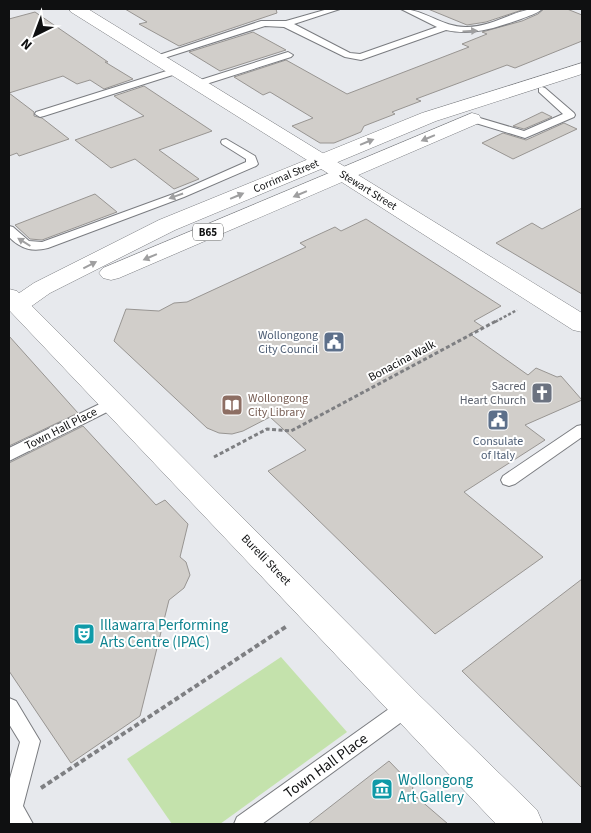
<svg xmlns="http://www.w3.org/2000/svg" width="591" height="833" font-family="'Source Sans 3',sans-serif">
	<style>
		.green { fill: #c4e2ac }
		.building { fill: #d1ceca; stroke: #989592 }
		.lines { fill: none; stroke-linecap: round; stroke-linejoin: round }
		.lane-casing { stroke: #7a7c80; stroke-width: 2 }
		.street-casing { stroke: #7a7c80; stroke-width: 1 }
		.secondary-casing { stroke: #7a7c80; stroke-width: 1 }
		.primary-casing { stroke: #7a7c80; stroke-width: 1 }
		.path-far2 { stroke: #7e7f82; stroke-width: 2.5; stroke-dasharray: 3 2; stroke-linecap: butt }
		.path-far1 { stroke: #7e7f82; stroke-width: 3; stroke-dasharray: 4 2.5; stroke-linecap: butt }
		.path { stroke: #7e7f82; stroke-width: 4; stroke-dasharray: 5 3; stroke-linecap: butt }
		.lane { fill: #fff; fill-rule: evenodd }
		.street { fill: #fff; fill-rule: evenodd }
		.secondary { fill: #fff; fill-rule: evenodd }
		.primary { fill: #fff; fill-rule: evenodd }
		.oneway { fill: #9f9fa0 }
		.labels { text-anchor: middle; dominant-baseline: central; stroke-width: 4; stroke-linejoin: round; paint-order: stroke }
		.far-street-label { font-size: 11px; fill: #0f1011; stroke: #fff }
		.shield { fill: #fff; stroke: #575858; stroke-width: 1 }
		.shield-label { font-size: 11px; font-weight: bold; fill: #0f1011 }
		.service-label { font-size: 12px; fill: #4e5e75; stroke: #fff; text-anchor: end }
		.street-label { font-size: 12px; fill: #0f1011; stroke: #fff }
		.worship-label { font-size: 12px; fill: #5b616d; stroke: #fff; text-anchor: end }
		.education-label { font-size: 12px; fill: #785e54; stroke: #fff; text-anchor: start }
		.near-culture-label { font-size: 15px; fill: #0d838f; stroke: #fff; text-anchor: start }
		.near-street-label { font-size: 15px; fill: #0f1011; stroke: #fff }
	</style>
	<rect width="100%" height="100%" fill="#e7e9ed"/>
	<polygon class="green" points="281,657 347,732 220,824 172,824 127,759"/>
	<g class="building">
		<polygon points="125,9 276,9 277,13 179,46 139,24 147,22"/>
		<polygon points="428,9 525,9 486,22 467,25"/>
		<polygon points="544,9 567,9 582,15 582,41 515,68 507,65 416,99 421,101 392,112 395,114 364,126 361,132 334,143 320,143 292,126 313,118 270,92 263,95 234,77 286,60 347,94 469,47 462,44 487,34 482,32 522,21 538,14"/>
		<polygon points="35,12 108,62 105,62 133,79 104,89 90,80 77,84 63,76 9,93 9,19"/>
		<polygon points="253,32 286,50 220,71 189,52"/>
		<polygon points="144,86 212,131 159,150 199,179 174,189 135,159 111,168 75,140 144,116 114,96"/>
		<polygon points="9,93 34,112 34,116 42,118 69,139 19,156 17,153 9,156"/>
		<polygon points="542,112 552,117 524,129 513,126"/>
		<polygon points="564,123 577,129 513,159 482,143 503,133 526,140"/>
		<polygon points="95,194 117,212 42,240 30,239 15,225"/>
		<polygon points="582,208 582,294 496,243 532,223 542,229"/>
		<polygon points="366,219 501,306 474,321 483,327 470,334 528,375 536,368 557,377 561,376 582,400 525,425 545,440 464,492 543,557 435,634 268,471 306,450 270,417 243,431 232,434 219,433 207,428 114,341 126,309 159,311 174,303 187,302 306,247 300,243 335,227 341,231"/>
		<polygon points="9,336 78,413 9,446"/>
		<polygon points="83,426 156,505 165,500 188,524 180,557 186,562 190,575 184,588 169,600 140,716 71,763 9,671 9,463"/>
		<polygon points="582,579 582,788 462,671"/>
		<polygon points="389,761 413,786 412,793 448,824 308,824"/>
	</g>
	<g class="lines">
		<g class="lane-casing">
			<g id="lane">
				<path d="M 328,9 L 340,9 L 294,24 L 350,53 L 360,54 L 437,27 L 401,9 C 425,9 443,28 467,27 C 494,27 517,7 542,9 C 537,14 528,16 521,19 C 496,28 472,36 446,30 L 361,60 L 345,57 L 284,27 L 265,26 L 158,60 L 155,61 L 150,58 L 261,21 L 286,21 Z"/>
				<polygon points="288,52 293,55 291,57 200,86 194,86 192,84 194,82"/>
				<polygon points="176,68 181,71 179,73 44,116 40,117 35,114 36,112"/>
				<polygon points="542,87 545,88 574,113 575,115 574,117 525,138 469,121 468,119 473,116 524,131 563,114 539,92 539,88"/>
				<path d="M 226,139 L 255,156 L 258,164 L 256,166 L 184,197 L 48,248 C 32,252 21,249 9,237 L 9,226 L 13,227 L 29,241 L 42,242 L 176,193 L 246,162 L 246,159 L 222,144 L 221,142 L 222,140 Z"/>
				<polygon points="112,398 117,399 119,403 117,407 9,461 9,448"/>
				<polygon points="582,425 582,437 515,484 509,486 503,484 501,480 503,476 577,426"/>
				<polygon points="9,698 16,701 40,741 23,806 33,824 10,824 9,822 9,782 20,742 9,724"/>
				<polygon points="407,698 414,701 417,707 414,713 262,824 234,824 237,817 400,701"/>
			</g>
		</g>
		<g class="street-casing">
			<polygon id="street" points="69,9 88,9 329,157 332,161 329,165 322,167 315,165 71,12"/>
		</g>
		<g class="secondary-casing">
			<g id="secondary">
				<polygon points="322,155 329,157 582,313 582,332 573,330 315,165 312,161 315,157"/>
				<polygon points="9,289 17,291 420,696 537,810 543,824 496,824 9,310"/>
			</g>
		</g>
		<g class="primary-casing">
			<g id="primary">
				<polygon points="582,63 582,74 436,121 175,230 50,293 26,310 17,312 9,310 9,300 34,283 159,220 422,113"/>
				<polygon points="472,113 479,115 481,119 479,123 119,278 111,280 103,278 99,273 103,268"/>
			</g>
		</g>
		<polyline class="path-far2" points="495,322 517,310"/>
		<polyline class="path-far1" points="214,457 267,429 291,431 498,320"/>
		<polyline class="path" points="41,788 287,626"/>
		<use href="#lane" class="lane"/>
		<use href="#street" class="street"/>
		<use href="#secondary" class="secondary"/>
		<use href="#primary" class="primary"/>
	</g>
	<defs><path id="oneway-solid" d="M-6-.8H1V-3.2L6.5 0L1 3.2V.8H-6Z" transform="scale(1.25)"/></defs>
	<g class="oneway">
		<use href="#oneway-solid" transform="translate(470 31) rotate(-4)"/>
		<use href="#oneway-solid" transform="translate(428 138) rotate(157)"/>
		<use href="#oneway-solid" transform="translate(367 142) rotate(-22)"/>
		<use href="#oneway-solid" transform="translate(300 194) rotate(157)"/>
		<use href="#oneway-solid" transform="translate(176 196) rotate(161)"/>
		<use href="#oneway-solid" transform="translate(237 196) rotate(-23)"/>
		<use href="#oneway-solid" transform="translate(24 242) rotate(-148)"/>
		<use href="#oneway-solid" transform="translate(150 257) rotate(157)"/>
		<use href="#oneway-solid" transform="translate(90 265) rotate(-27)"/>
	</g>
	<defs>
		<g id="civic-square" transform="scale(1.125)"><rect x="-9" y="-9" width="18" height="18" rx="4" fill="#5c6f8a" stroke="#fff"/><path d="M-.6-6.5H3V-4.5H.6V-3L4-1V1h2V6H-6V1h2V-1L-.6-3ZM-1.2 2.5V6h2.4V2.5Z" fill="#fff"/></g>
		<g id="church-square" transform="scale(1.125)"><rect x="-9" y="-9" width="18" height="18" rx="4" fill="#6b7280" stroke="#fff"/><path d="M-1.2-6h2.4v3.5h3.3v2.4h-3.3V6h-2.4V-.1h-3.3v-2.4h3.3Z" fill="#fff"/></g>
		<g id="library-square" transform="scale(1.125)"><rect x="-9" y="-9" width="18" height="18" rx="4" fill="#8d6e63" stroke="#fff"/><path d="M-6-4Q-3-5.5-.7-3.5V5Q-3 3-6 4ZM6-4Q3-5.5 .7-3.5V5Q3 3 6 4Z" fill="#fff"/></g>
		<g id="theatre-square" transform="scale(1.125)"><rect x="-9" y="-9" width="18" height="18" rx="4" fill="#0f9aa8" stroke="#fff"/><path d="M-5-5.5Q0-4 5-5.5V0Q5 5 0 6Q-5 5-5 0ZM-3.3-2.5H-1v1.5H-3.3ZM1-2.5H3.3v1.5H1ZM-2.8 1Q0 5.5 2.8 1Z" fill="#fff"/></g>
		<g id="museum-square" transform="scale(1.125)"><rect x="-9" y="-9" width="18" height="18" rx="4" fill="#0f9aa8" stroke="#fff"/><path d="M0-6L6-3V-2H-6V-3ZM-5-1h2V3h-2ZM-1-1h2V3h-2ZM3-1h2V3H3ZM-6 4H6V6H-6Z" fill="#fff"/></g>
	</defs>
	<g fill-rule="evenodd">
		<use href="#civic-square" x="334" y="342"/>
		<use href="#church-square" x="542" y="393"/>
		<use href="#library-square" x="232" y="405"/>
		<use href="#civic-square" x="498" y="420"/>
		<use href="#theatre-square" x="84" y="634"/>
		<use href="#museum-square" x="382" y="789"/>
	</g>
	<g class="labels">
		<g class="far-street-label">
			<text transform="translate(286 176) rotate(-23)">Corrimal Street</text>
			<text transform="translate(368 190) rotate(32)">Stewart Street</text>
		</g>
		<rect class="shield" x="193" y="223.5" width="30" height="17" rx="4"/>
		<g class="shield-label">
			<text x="208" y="232">B65</text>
		</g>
		<g class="service-label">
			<text x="318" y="335">Wollongong<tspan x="318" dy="14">City Council</tspan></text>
			<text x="498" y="441" text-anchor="middle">Consulate<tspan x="498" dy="14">of Italy</tspan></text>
		</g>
		<g class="street-label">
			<text transform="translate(402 361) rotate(-28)">Bonacina Walk</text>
			<text transform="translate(61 429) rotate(-27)">Town Hall Place</text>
			<text transform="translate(266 560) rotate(46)">Burelli Street</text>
		</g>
		<g class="worship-label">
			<text x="526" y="386">Sacred<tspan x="526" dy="14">Heart Church</tspan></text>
		</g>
		<g class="education-label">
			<text x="248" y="398">Wollongong<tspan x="248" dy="14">City Library</tspan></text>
		</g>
		<g class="near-culture-label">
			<text x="100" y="625">Illawarra Performing<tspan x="100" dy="17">Arts Centre (IPAC)</tspan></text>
			<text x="398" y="780">Wollongong<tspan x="398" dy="17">Art Gallery</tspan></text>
		</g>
		<g class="near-street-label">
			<text transform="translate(326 766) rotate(-36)">Town Hall Place</text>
		</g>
	</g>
	<rect width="591" height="833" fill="none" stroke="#0f1011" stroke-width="20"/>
	<g transform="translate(35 35) rotate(222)" stroke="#ffffff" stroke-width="4" paint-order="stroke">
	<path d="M0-4L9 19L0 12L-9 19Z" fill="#0f1011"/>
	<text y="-8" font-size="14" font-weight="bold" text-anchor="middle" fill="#0f1011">N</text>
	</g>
</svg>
